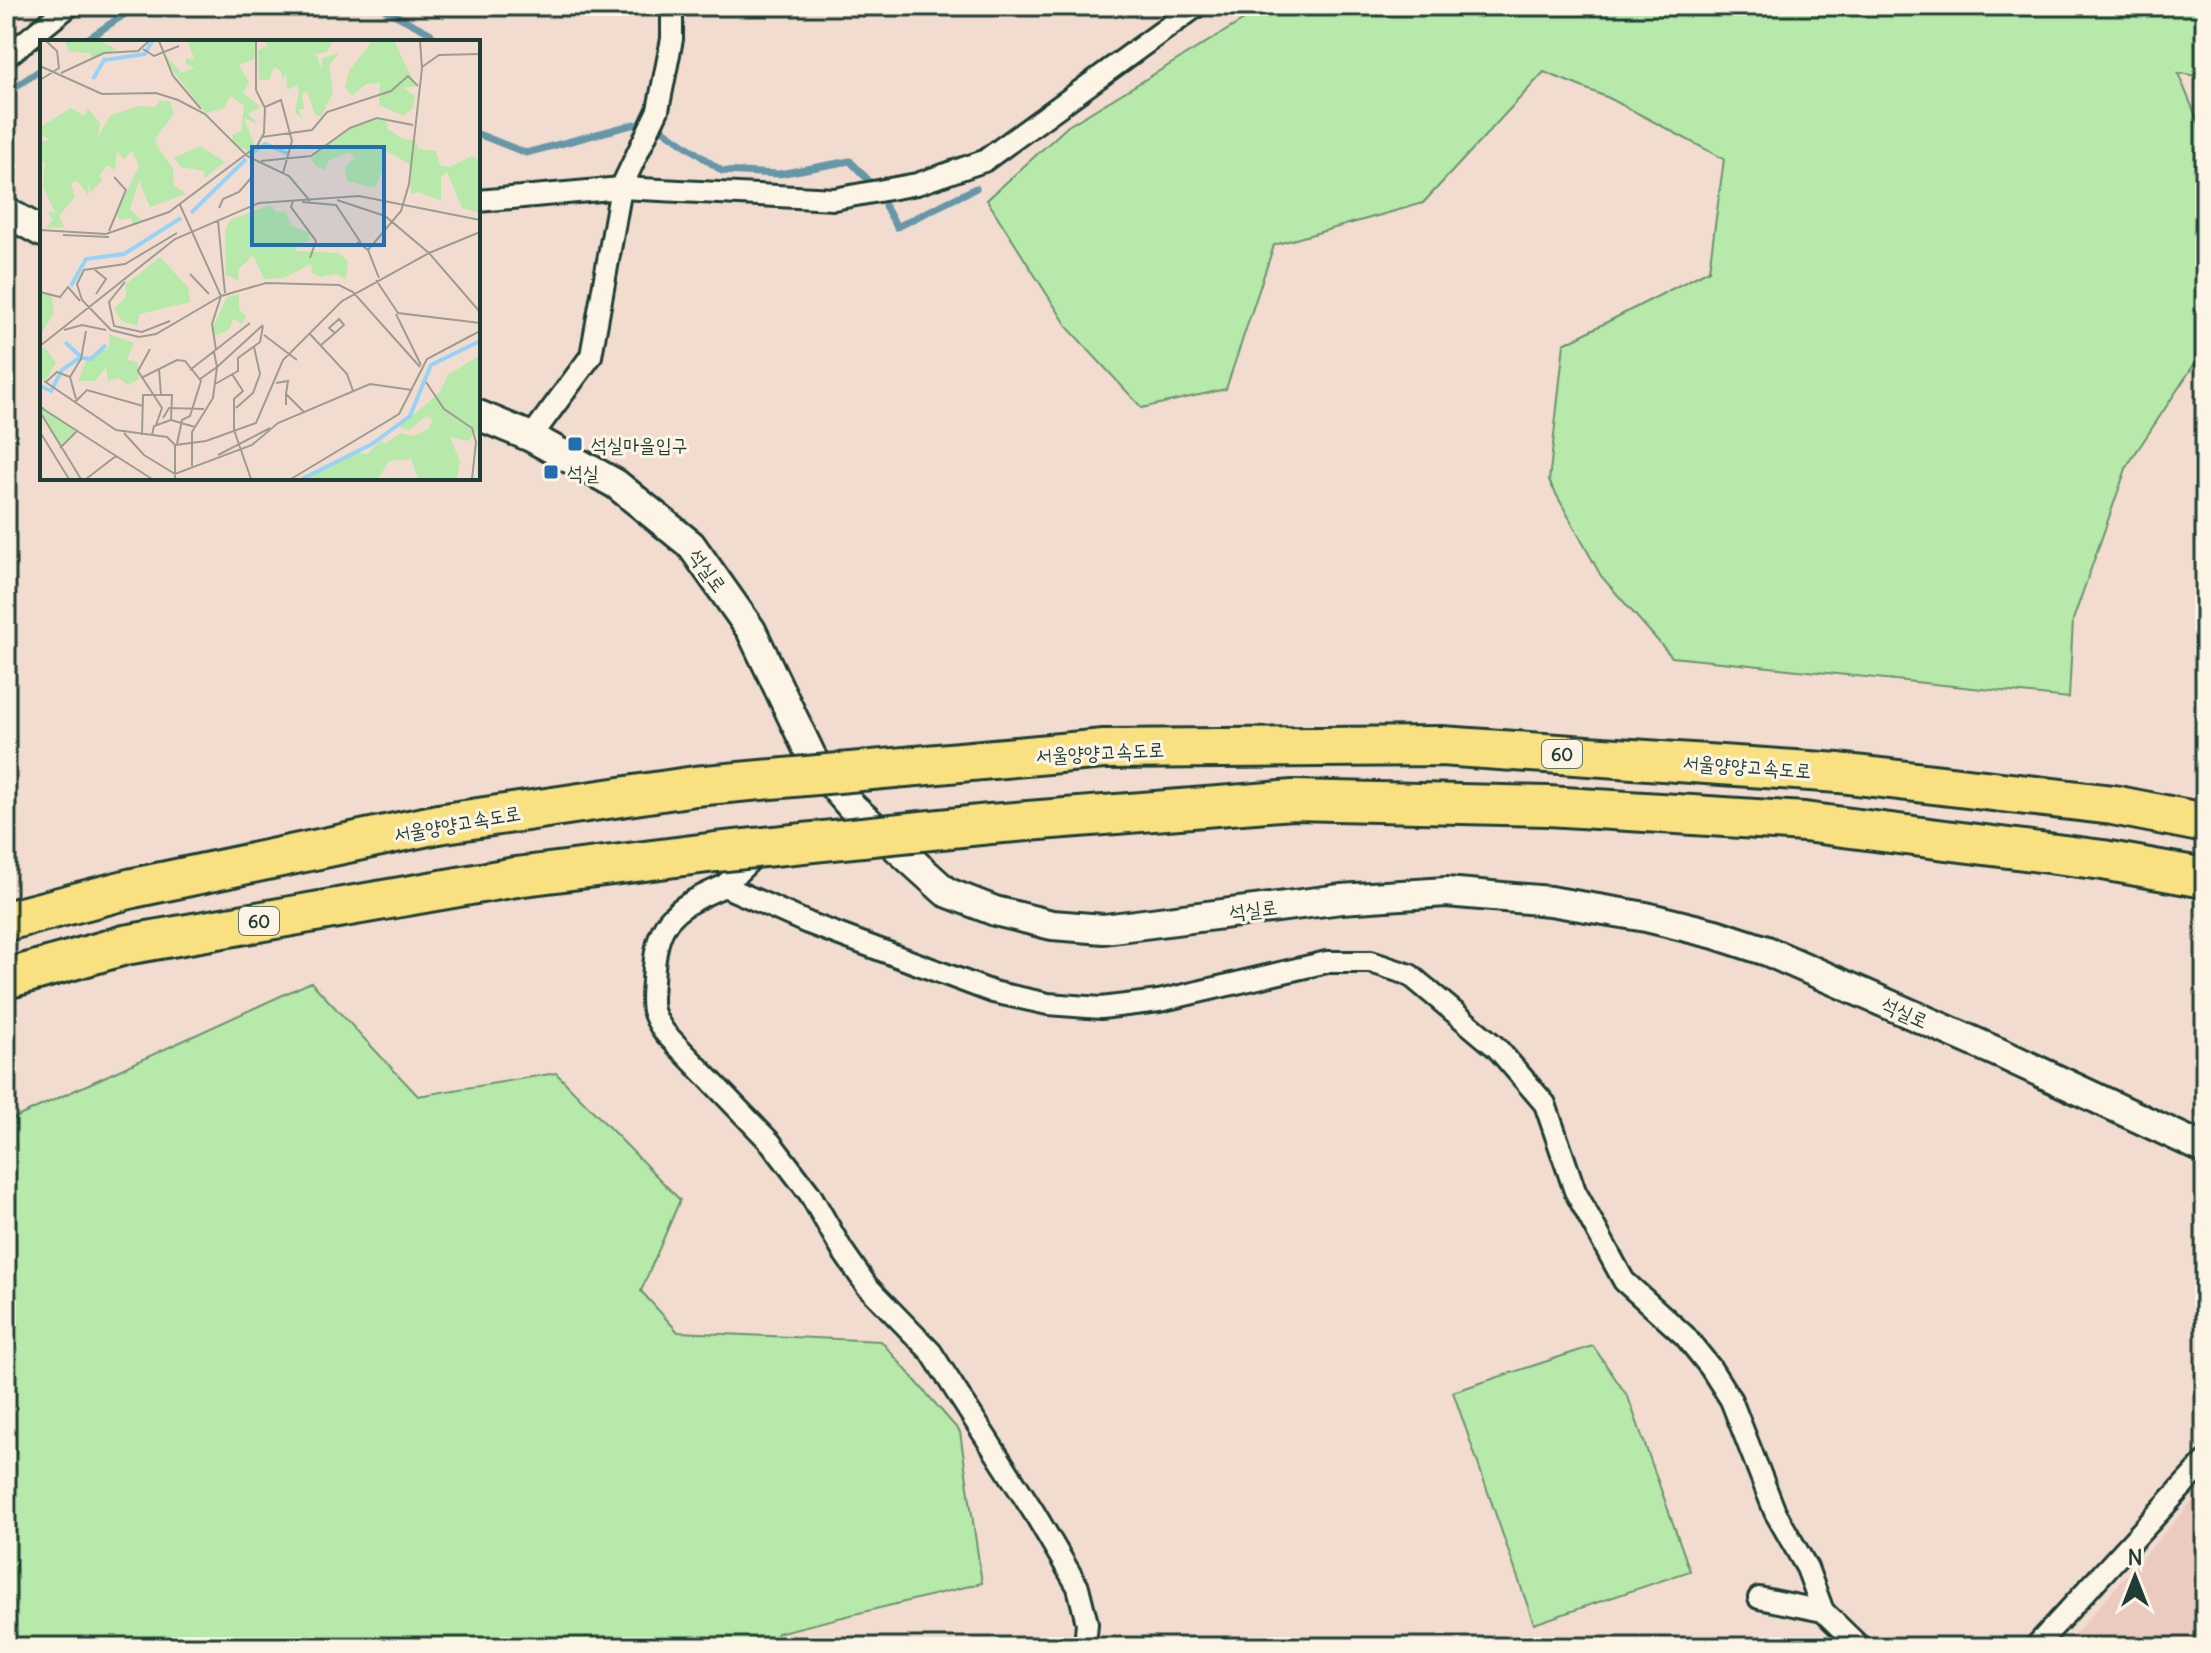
<svg xmlns="http://www.w3.org/2000/svg" width="2211" height="1653" font-family="Delius,'Poor Story',sans-serif">
	<style>
		.built { fill: #ebcbc0 }
		.green { fill: #b7e9aa; stroke: #6b936f; stroke-width: 2 }
		.lines { fill: none; stroke-linecap: round; stroke-linejoin: round }
		.stream { stroke: #6697a9; stroke-width: 7 }
		.street-casing { stroke: #1f3d34; stroke-width: 26 }
		.secondary-casing { stroke: #1f3d34; stroke-width: 34 }
		.highway-casing { stroke: #1f3d34; stroke-width: 44 }
		.street { stroke: #fcf5e5; stroke-width: 20 }
		.secondary { stroke: #fcf5e5; stroke-width: 28 }
		.highway { stroke: #f9e181; stroke-width: 38 }
		.highway-bridge-casing { stroke: #1f3d34; stroke-width: 44; stroke-linecap: butt }
		.highway-bridge { stroke: #f9e181; stroke-width: 38 }
		.poi-dot { fill: #1f6fb2; stroke: #fcf5e5; stroke-width: 3 }
		.labels { text-anchor: middle; dominant-baseline: central; stroke-width: 6; stroke-linejoin: round; paint-order: stroke }
		.shield { fill: #fcf5e5; stroke: #617469; stroke-width: 2 }
		.shield-label { font-size: 18px; font-weight: bold; fill: #1f3d34 }
		.poi-label { font-size: 20px; fill: #1f3d34; stroke: #fcf5e5; text-anchor: start }
		.street-label { font-size: 20px; fill: #1f3d34; stroke: #fcf5e5 }
		.inset-river { fill: none; stroke: #96d3f7; stroke-width: 4 }
		.inset-road { fill: none; stroke: #9e9c91; stroke-width: 2 }
		.view { fill: #1f6fb2; fill-opacity: 0.15; stroke: #1f6fb2; stroke-width: 4 }
		.inset-edge { fill: none; stroke: #1f3d34; stroke-width: 4 }
	</style>
	<rect width="100%" height="100%" fill="#f2dccf"/>
	<filter id="ink" filterUnits="userSpaceOnUse"><feTurbulence type="fractalNoise" baseFrequency=".0125" numOctaves="2"/><feDisplacementMap in="SourceGraphic" scale="16" xChannelSelector="R" yChannelSelector="G"/><feConvolveMatrix kernelMatrix="1 2 1 2 8 2 1 2 1" color-interpolation-filters="sRGB"/></filter>
	<g filter="url(#ink)">
		<polygon class="built" points="2205,1487 2205,1647 2063,1647"/>
		<g class="green">
			<polygon points="1267,6 2205,6 2205,77 2178,73 2205,138 2205,348 2127,466 2073,620 2069,698 1672,657 1601,576 1549,481 1564,344 1709,270 1724,159 1609,98 1544,72 1423,203 1274,245 1226,389 1142,408 1069,329 987,200 1068,126"/>
			<polygon points="311,982 418,1096 556,1073 680,1200 641,1291 678,1332 881,1341 960,1432 982,1583 777,1633 772,1647 6,1647 6,1122"/>
			<polygon points="1593,1346 1628,1397 1690,1571 1534,1624 1453,1392"/>
		</g>
		<g class="lines">
			<g class="stream">
				<polyline points="378,6 430,33 436,42"/>
				<polyline points="83,42 137,6"/>
				<polyline points="6,93 42,69"/>
				<polyline points="658,126 722,171 779,174 850,161 872,184"/>
				<polyline points="478,134 526,153 635,124"/>
				<polyline points="885,206 897,227 976,188"/>
			</g>
			<g class="street-casing">
				<g id="street">
					<polyline points="6,57 69,6"/>
					<polyline points="478,201 621,188 834,199 917,184 984,161 1197,6"/>
					<polyline points="531,437 591,356 621,188 658,110 672,39 672,6"/>
					<polyline points="760,851 724,886 808,923 993,992 1048,1004 1101,1008 1159,1001 1327,962 1371,962 1410,975 1497,1048 1545,1104 1575,1191 1624,1281 1685,1336 1710,1367 1731,1400 1775,1512 1807,1568 1823,1611"/>
					<path d="M 724,886 C 669,910 656,921 653,981 C 651,1006 650,1012 665,1033 L 771,1143 L 810,1194 L 842,1250 L 867,1286 L 931,1352 L 1035,1514 L 1078,1587 L 1087,1623 L 1085,1647"/>
					<polyline points="1759,1598 1823,1611 1860,1647"/>
					<polyline points="2035,1647 2205,1462"/>
				</g>
			</g>
			<g class="secondary-casing">
				<g id="secondary">
					<polyline points="6,212 42,232"/>
					<polyline points="478,415 531,437 616,484 691,545 751,630 816,766 852,807 946,892 995,911 1052,925 1104,929 1341,899 1446,892 1550,901 1646,917 1715,934 1767,951 2004,1055 2205,1149"/>
				</g>
			</g>
			<g class="highway-casing">
				<g id="highway">
					<polyline points="916,766 1104,749 1441,746 1839,773 2113,805 2205,823"/>
					<polyline points="990,824 1293,800 1548,806 1804,822 2103,860 2205,878"/>
					<polyline points="6,921 133,888 438,824"/>
					<polyline points="6,979 125,945 516,877"/>
				</g>
			</g>
			<use href="#street" class="street"/>
			<use href="#secondary" class="secondary"/>
			<use href="#highway" class="highway"/>
			<g class="highway-bridge-casing">
				<g id="highway-bridge">
					<polyline points="438,824 695,786 916,766"/>
					<polyline points="516,877 716,852 990,824"/>
				</g>
			</g>
			<use href="#highway-bridge" class="highway-bridge"/>
		</g>
	</g>
	<g class="poi-dot">
		<rect x="567" y="436" width="16" height="16" rx="4"/>
		<rect x="543" y="464" width="16" height="16" rx="4"/>
	</g>
	<g class="labels">
		<g class="shield">
			<rect x="1542" y="740" width="40" height="28" rx="6"/>
			<rect x="239" y="907" width="40" height="28" rx="6"/>
		</g>
		<g class="shield-label">
			<text x="1562" y="754">60</text>
			<text x="259" y="921">60</text>
		</g>
		<g class="poi-label">
			<text x="591" y="444">석실마을입구</text>
			<text x="567" y="472">석실</text>
		</g>
		<g class="street-label">
			<text transform="translate(708 570) rotate(54)">석실로</text>
			<text transform="translate(1100 752) rotate(-3)">서울양양고속도로</text>
			<text transform="translate(1747 766) rotate(4)">서울양양고속도로</text>
			<text transform="translate(457 823) rotate(-10)">서울양양고속도로</text>
			<text transform="translate(1253 909) rotate(-7)">석실로</text>
			<text transform="translate(1905 1012) rotate(24)">석실로</text>
		</g>
	</g>
	<g transform="translate(40 40)">
		<rect width="440" height="440" fill="#f2dccf"/>
		<path d="M 25,1 L 60,1 L 77,9 L 51,20 L 51,13 L 29,12 ZM 147,1 L 216,1 L 214,19 L 199,25 L 209,42 L 203,53 L 221,67 L 208,74 L 218,84 L 204,78 L 215,106 L 208,111 L 194,104 L 192,95 L 201,91 L 204,66 L 191,56 L 183,69 L 166,73 L 132,30 L 125,14 L 141,33 L 154,28 L 146,24 L 146,18 L 155,20 ZM 226,1 L 293,1 L 287,12 L 276,14 L 281,27 L 283,18 L 299,13 L 289,26 L 293,52 L 281,77 L 275,74 L 267,52 L 262,53 L 264,69 L 258,69 L 263,79 L 255,73 L 259,50 L 257,45 L 247,50 L 246,32 L 243,41 L 241,31 L 234,27 L 229,40 L 219,40 L 218,10 L 227,6 ZM 332,1 L 354,1 L 376,46 L 364,48 L 375,56 L 373,68 L 364,76 L 339,65 L 340,43 L 326,44 L 312,56 L 305,47 L 309,31 ZM 119,61 L 130,61 L 134,74 L 115,99 L 121,108 L 115,101 L 115,103 L 133,128 L 134,145 L 146,154 L 110,167 L 99,141 L 90,169 L 103,181 L 93,185 L 91,178 L 80,180 L 76,175 L 99,126 L 92,111 L 84,119 L 77,111 L 75,130 L 67,125 L 60,135 L 62,141 L 51,152 L 49,142 L 48,155 L 37,141 L 31,143 L 35,157 L 19,176 L 24,187 L 6,188 L 13,179 L 7,172 L 15,172 L 3,147 L 5,121 L 0,123 L 0,102 L 10,100 L 1,94 L 2,86 L 31,68 L 44,76 L 48,69 L 60,83 L 58,96 L 71,75 L 99,66 L 116,67 ZM 338,79 L 346,80 L 348,89 L 361,98 L 376,101 L 378,109 L 396,111 L 400,125 L 410,127 L 432,116 L 440,121 L 440,173 L 422,168 L 407,132 L 401,137 L 401,161 L 379,152 L 371,154 L 369,124 L 348,112 L 342,111 L 346,123 L 335,148 L 307,141 L 305,127 L 315,117 L 308,113 L 288,121 L 285,130 L 276,126 L 271,119 L 276,114 L 312,88 ZM 160,106 L 185,122 L 165,138 L 164,131 L 141,127 L 134,118 ZM 230,165 L 237,172 L 245,171 L 252,186 L 269,192 L 270,201 L 258,204 L 256,211 L 299,213 L 308,221 L 306,240 L 296,234 L 281,237 L 272,233 L 271,224 L 244,238 L 224,239 L 213,215 L 198,230 L 199,241 L 186,235 L 185,191 L 190,180 ZM 120,217 L 148,247 L 150,262 L 100,274 L 97,286 L 82,281 L 74,269 L 86,257 L 86,244 ZM 0,252 L 11,253 L 14,273 L 0,295 ZM 199,254 L 199,269 L 206,276 L 202,284 L 193,279 L 189,290 L 174,296 L 173,287 L 187,257 ZM 69,294 L 94,303 L 87,320 L 98,322 L 99,339 L 88,345 L 79,338 L 68,341 L 66,327 L 55,341 L 38,341 L 46,321 L 69,307 ZM 5,307 L 16,323 L 6,340 L 0,338 L 0,310 ZM 440,315 L 440,401 L 436,392 L 428,401 L 410,397 L 420,421 L 417,439 L 378,439 L 371,419 L 349,421 L 338,439 L 264,439 L 318,413 L 328,414 L 341,400 L 344,404 L 361,393 L 374,396 L 388,389 L 393,380 L 387,376 L 369,390 L 359,387 L 399,353 L 408,335 ZM 4,368 L 37,390 L 20,406 L 1,371 Z" fill="#b7e9aa"/>
		<path class="inset-river" d="M 53,39 L 64,20 L 105,14 L 112,1M 209,115 L 225,104 L 249,114M 151,173 L 206,119M 31,246 L 46,219 L 84,214 L 141,178M 42,318 L 51,319 L 66,305M 0,346 L 11,351 L 22,330 L 41,317 L 25,302M 262,439 L 332,404 L 370,376 L 391,325 L 440,301"/>
		<path class="inset-road" d="M 119,1 L 133,36 L 161,69M 216,1 L 216,50 L 225,68M 103,9 L 114,16 L 139,6M 0,26 L 62,54 L 116,53 L 138,60 L 165,74 L 207,116 L 249,136 L 270,161M 382,27 L 399,15 L 440,14M 21,33 L 64,13 L 98,11 L 109,1M 0,40 L 19,28 L 17,11 L 6,1M 222,97 L 272,90 L 287,72 L 351,51 L 368,36 L 378,46M 221,121 L 271,116 L 310,88 L 337,78 L 373,85M 297,160 L 345,176 L 389,213 L 440,192M 253,161 L 251,167 L 276,201 L 270,218M 262,162 L 296,165 L 321,203M 140,165 L 181,256 L 172,284 L 176,310M 179,168 L 183,159 L 199,152 L 212,137M 178,181 L 185,253M 0,190 L 66,194 L 129,172 L 217,106 L 224,93 L 225,67 L 241,60 L 252,101 L 243,133M 69,191 L 86,150 L 74,137M 137,193 L 85,224 L 44,230 L 37,244 L 42,260 L 71,290 L 99,297 L 116,294 L 181,256M 23,195 L 69,197M 317,202 L 328,210 L 339,238M 328,210 L 361,171 L 369,144 L 382,28 L 380,1M 54,229 L 66,239 L 56,254M 150,234 L 169,254M 336,240 L 358,273 L 440,283M 85,242 L 69,262 L 74,286 L 102,292 L 130,281M 0,252 L 20,257 L 28,247 L 40,261M 181,256 L 226,243 L 299,245 L 313,252 L 380,327M 356,274 L 381,325M 24,290 L 42,285 L 66,290M 270,294 L 307,334 L 313,351M 224,295 L 257,320M 281,305 L 295,293 L 304,285 L 299,279 L 289,288 L 295,293M 0,306 L 135,199 L 219,163 L 319,156 L 440,180M 110,309 L 98,331 L 122,368 L 116,385M 119,329 L 121,355M 150,330 L 210,283M 192,334 L 203,351 L 194,359 L 194,390 L 211,439M 30,337 L 41,319 L 46,291M 101,338 L 137,320 L 145,321 L 161,341 L 150,376 L 142,380 L 137,404M 160,339 L 177,327 L 174,312M 4,341 L 76,390 L 127,397 L 135,405 L 135,439M 6,342 L 17,332 L 30,337 L 36,359M 386,342 L 404,369 L 432,388 L 436,402 L 432,439M 236,343 L 248,341 L 246,354M 175,344 L 198,331 L 198,318 L 220,302 L 223,286M 35,362 L 47,350 L 103,366M 246,365 L 246,354 L 264,372M 0,367 L 76,416M 3,367 L 0,372 L 41,439M 196,368 L 213,353 L 220,334 L 214,307M 123,378 L 129,368 L 164,369M 131,380 L 155,387M 0,392 L 29,439M 84,393 L 104,415 L 135,434 L 212,405 L 238,383 L 330,344 L 372,350M 102,395 L 103,355 L 132,355 L 131,380 L 114,386 L 112,395M 135,405 L 166,401 L 216,383 L 243,320 L 302,261 L 389,213 L 440,272M 20,408 L 38,390M 178,415 L 230,388M 152,426 L 152,392 L 173,358 L 177,327 L 223,285M 46,439 L 76,416 L 112,439M 251,439 L 359,374 L 387,319 L 440,291"/>
		<path class="view" d="M 212,107 L 344,107 L 344,205 L 212,205 Z"/>
		<rect width="440" height="440" class="inset-edge"/>
	</g>
	<rect width="2211" height="1653" fill="none" stroke="#fcf5e5" stroke-width="32"/>
	<rect x="16" y="16" width="2179" height="1621" fill="none" stroke="#1f3d34" stroke-width="3" filter="url(#ink)"/>
	<g transform="translate(2135 1577)" stroke="#fcf5e5" stroke-width="6" paint-order="stroke">
	<path d="M0-6L14 30L0 20L-14 30Z" fill="#1f3d34"/>
	<text y="-12" font-size="22" font-weight="bold" text-anchor="middle" fill="#1f3d34">N</text>
	</g>
</svg>
